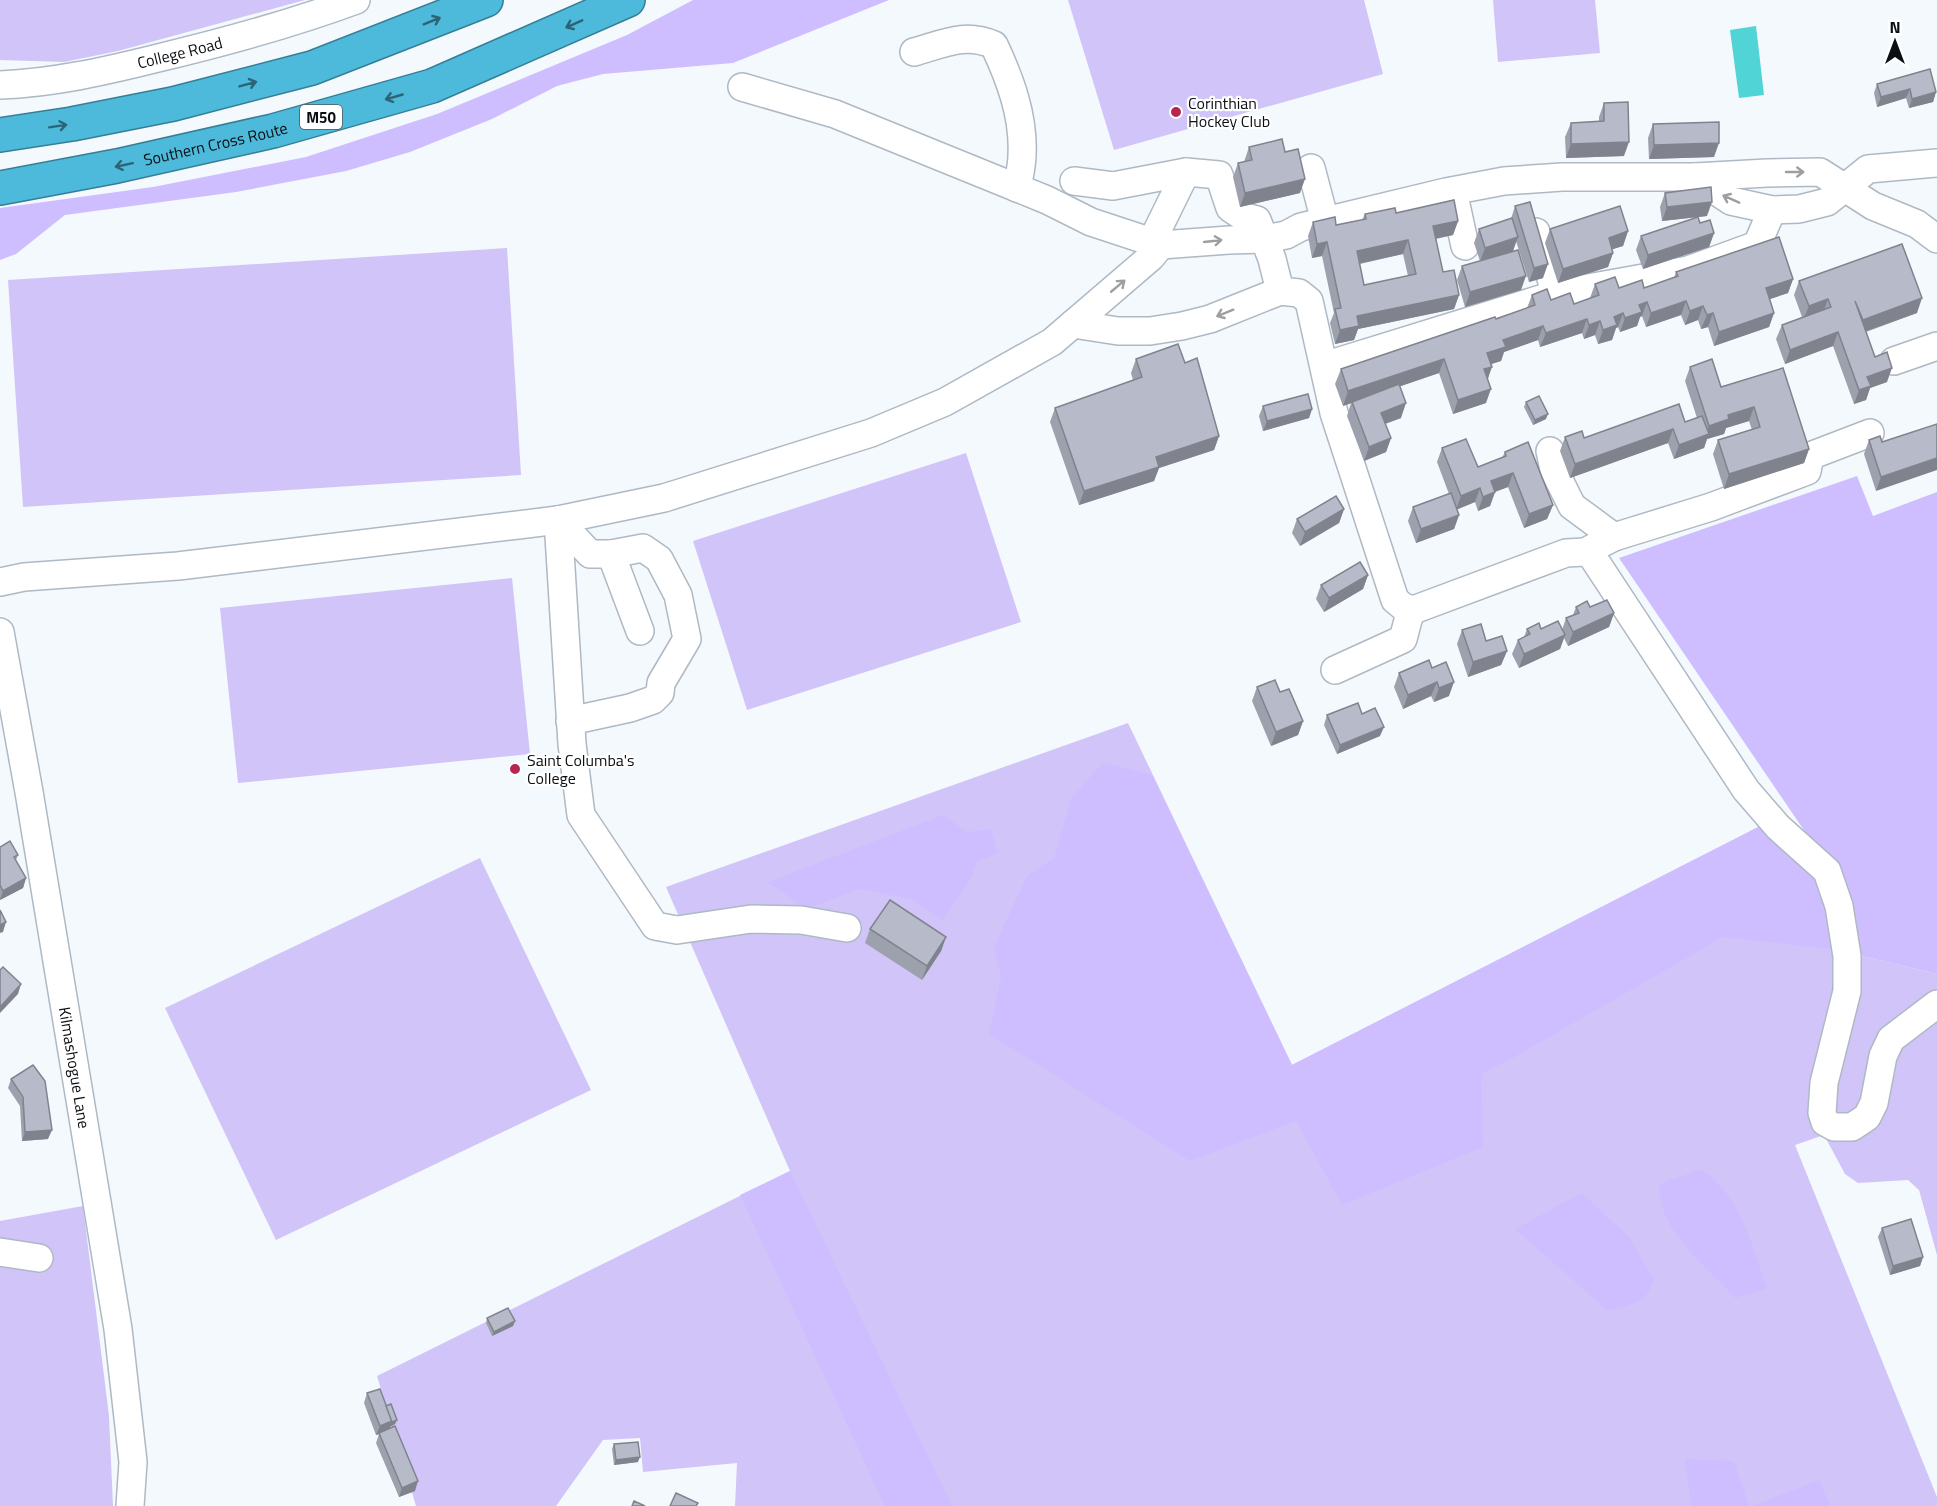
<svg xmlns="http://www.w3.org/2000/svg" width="1937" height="1506" font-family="'Titillium Web',sans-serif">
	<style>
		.green { fill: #d1c4f9 }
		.forest { fill: #cebeff }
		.water { fill: #51d4d5 }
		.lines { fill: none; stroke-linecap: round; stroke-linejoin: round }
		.minor-casing { stroke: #aeb9c4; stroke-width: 30 }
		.highway-casing { stroke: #367e95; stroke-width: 36 }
		.minor { stroke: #fff; stroke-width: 27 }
		.highway { stroke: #4dbadb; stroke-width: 33 }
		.wall { fill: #9da1ad; fill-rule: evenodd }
		.shaded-wall { fill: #80838d }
		.building { fill: #b7bbc9; stroke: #80838d; stroke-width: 1.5; fill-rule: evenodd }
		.oneway { stroke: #2c6476 }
		.oneway2 { stroke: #9d9fa0 }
		.poi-dot { fill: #b7264f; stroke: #fff; stroke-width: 2 }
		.labels { text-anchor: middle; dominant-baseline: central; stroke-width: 4.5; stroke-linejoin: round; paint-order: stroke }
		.shield { fill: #fff; stroke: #545759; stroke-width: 1.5 }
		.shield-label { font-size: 15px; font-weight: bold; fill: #0b0f12 }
		.street-label { font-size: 16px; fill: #0b0f12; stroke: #fff }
		.poi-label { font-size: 16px; fill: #0b0f12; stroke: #fff; text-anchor: start }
	</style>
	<rect width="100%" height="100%" fill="#f4f9fd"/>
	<g class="green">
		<polygon points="0,0 305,0 118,51 64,62 0,60"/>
		<polygon points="1068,0 1364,0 1383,74 1114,150"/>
		<polygon points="1493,0 1595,0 1600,53 1498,62"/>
		<polygon points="507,248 521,475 23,507 8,280"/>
		<polygon points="966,453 1021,622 747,710 693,541"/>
		<polygon points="512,578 530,754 238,783 220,608"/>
		<polygon points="1128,723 1292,1065 1770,821 1832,949 1937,974 1937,1255 1919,1190 1908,1180 1858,1183 1845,1174 1824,1135 1795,1145 1937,1497 1937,1506 735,1506 737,1463 643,1472 640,1438 603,1440 556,1506 416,1506 377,1376 790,1171 666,887"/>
		<polygon points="480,858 591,1090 276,1240 165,1008"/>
		<polygon points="83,1206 109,1416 113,1506 0,1506 0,1221"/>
	</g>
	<g class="forest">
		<polygon points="693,0 889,0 733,63 603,74 557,86 492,119 410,152 346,171 236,192 65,215 16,254 0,260 0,208 153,187 306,157 437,114 627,35"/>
		<polygon points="1857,476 1873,516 1937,492 1937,974 1832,949 1723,937 1511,1059 1481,1074 1483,1147 1342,1205 1296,1121 1190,1161 989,1034 1001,977 994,947 1027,876 1054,858 1071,799 1103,762 1152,775 1292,1065 1770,821 1833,873 1619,558"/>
		<polygon points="943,815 967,832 991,829 997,853 977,862 970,880 942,921 911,899 860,889 806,909 768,882"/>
		<path d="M 1700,1170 C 1740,1191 1753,1249 1767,1289 L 1735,1298 C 1705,1263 1659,1234 1659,1184 Z"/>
		<polygon points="790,1171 952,1506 885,1506 740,1195"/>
		<path d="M 1582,1193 L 1630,1238 L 1654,1280 C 1647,1304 1629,1306 1607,1310 L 1515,1229 Z"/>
		<polygon points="1685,1459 1734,1461 1749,1506 1691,1506"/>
		<polygon points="1819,1480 1830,1506 1752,1506"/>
	</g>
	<polygon class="water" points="1756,26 1764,95 1739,98 1730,30"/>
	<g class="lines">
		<g class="minor-casing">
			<g id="minor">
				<path d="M 914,52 C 943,44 965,32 994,45 C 1010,79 1024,116 1022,155 C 1022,166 1019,177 1017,188"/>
				<path id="s1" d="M 0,85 C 53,83 106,71 158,58 C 225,42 291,24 356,0"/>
				<polyline points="742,87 835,114 1047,200 1091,222 1161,245 1229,240 1265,239 1286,235 1301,227 1325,221 1446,192 1504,181 1562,177 1695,177 1767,173 1820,172 1873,206 1917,224 1937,239"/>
				<polyline points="1311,168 1325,221"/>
				<polyline points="1695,177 1731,201 1772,210 1799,209 1827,202 1868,169 1937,163"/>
				<polyline points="1074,181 1113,186 1186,172 1219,175 1230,208 1242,216 1257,220 1272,259 1280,291"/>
				<polyline points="1453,191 1465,246"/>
				<polyline points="1157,231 1186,172"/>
				<polyline points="1536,232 1556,294"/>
				<polyline points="1073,324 1118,331 1150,331 1182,326 1210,319 1280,291 1299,293 1309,301 1334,413 1395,600 1406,609 1416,609 1566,553 1585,552 1592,556 1746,790 1778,827 1827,871 1839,906 1847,956 1847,991 1824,1083 1822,1113 1825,1122 1834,1127 1852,1127 1867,1117 1874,1103 1883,1056 1891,1039 1937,1004"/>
				<polyline points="1894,361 1937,346"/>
				<polyline points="1324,366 1560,293 1688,270 1757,245 1772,210"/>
				<polyline points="1550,451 1554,470 1572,506 1614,537"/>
				<polyline points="558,520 572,744 581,815 655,926 677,930 751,919 801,920 847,928"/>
				<polyline points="558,520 590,554 611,554 643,548 659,559 678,595 687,639 661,683 660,693 653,700 630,708 570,721"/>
				<polyline points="1585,552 1614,537 1711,507 1807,471 1810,456 1870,433"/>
				<polyline points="611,554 640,631"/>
				<polyline points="0,582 24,577 178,566 518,525 558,520 664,498 871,433 945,402 1052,342 1151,257 1161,245"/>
				<path id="s2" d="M 0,632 L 29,792 L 118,1329 L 133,1462 L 130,1506"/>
				<polyline points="1335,670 1403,639 1411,609"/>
				<polyline points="0,1252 39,1258"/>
			</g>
		</g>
		<g class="highway-casing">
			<g id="highway">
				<polyline points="0,135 72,124 173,104 312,68 486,0"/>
				<path id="s3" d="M 0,188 L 117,166 L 273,131 L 432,86 L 628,0"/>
			</g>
		</g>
		<use href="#minor" class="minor"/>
		<use href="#highway" class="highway"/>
	</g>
	<g class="wall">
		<polygon points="1877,84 1936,92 1933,102 1909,108 1906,98 1877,107 1874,93"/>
		<polygon points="1604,103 1624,156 1566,158 1565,137 1571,123 1599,122 1599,117"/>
		<polygon points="1653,124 1714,157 1649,159 1648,138"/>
		<polygon points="1249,147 1285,152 1300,193 1240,207 1233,177 1238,163 1244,162"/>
		<polygon points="1665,193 1707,216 1662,221 1660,207"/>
		<polygon points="1515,206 1543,278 1529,282 1516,241 1513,251 1521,290 1465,307 1457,280 1462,266 1480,261 1474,243 1479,229 1511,219"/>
		<path d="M 1396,213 L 1458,221 L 1453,235 L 1436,239 L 1443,272 L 1459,295 L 1454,309 L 1358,329 L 1354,340 L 1335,344 L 1330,323 L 1334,313 L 1322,256 L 1312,258 L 1308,236 L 1313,222 L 1336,225 L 1362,220 L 1365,214 ZM 1403,254 L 1408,276 L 1364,285 L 1360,264 Z"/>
		<polygon points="1550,229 1628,231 1623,246 1612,249 1613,253 1608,267 1558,283 1545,243"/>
		<polygon points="1714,233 1709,247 1643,269 1636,250 1641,236"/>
		<polygon points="1676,272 1793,279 1788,293 1770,299 1774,313 1769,327 1714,346 1708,327 1701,329 1698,320 1685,325 1681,315 1646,327 1642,316 1640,317 1637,326 1620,332 1618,327 1616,328 1612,340 1598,344 1595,335 1584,339 1582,333 1540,347 1538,340 1504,352 1501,361 1491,364 1488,379 1486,403 1453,414 1439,373 1400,386 1401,418 1385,424 1391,438 1386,452 1364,461 1347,416 1351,403 1343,406 1335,384 1341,369 1527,308 1532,295 1551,300 1574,304 1590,298 1595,284 1619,288 1644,288 1674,278"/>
		<polygon points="1799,281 1917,313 1866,332 1875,357 1887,382 1870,388 1866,400 1854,404 1833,346 1785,364 1776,339 1782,325 1802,317 1794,295"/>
		<polygon points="1136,359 1185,363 1219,436 1214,450 1159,468 1154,481 1079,505 1050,422 1055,408 1133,380 1131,373"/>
		<polygon points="1690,367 1721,387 1783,368 1809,449 1804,463 1724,489 1713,454 1718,440 1752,430 1749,421 1726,428 1724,434 1707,439 1704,448 1674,459 1668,443 1570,478 1560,451 1565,437 1584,438 1685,422 1697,418 1685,381"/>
		<polygon points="1526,402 1546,419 1533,425 1524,407"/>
		<polygon points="1263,406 1312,409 1309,418 1263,431 1259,416"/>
		<polygon points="1937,424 1876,491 1864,454 1869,440 1882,442"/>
		<polygon points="1442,448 1478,467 1502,458 1505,452 1553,505 1547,519 1524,528 1508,487 1495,492 1490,506 1478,511 1475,502 1457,509 1459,515 1454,529 1416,543 1408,521 1413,507 1449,494 1437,462"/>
		<polygon points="1344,509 1339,523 1300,546 1292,533 1297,519"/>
		<polygon points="1368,575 1363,589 1324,612 1316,599 1321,585"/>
		<polygon points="1576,607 1590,607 1614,613 1609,627 1568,646 1564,638 1560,649 1519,668 1512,654 1518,640 1524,637 1527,629 1562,630 1566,618 1573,615"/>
		<polygon points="1462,630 1507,651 1501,665 1468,677 1457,644"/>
		<polygon points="1432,668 1449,696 1434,702 1431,696 1403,709 1394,687 1399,673"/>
		<polygon points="1257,687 1280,692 1303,721 1298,735 1271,746 1252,701"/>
		<polygon points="1362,714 1380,736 1337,754 1324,725 1327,715"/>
		<polygon points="0,847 18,855 16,860 26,878 23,888 0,900"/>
		<polygon points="870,929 946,937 941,951 922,980 865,943"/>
		<polygon points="11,1079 48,1139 22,1141 20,1106 8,1088"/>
		<polygon points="1882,1228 1923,1257 1920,1266 1890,1275 1878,1237"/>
		<polygon points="487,1318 515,1321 513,1326 492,1336 486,1323"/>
		<polygon points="367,1393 386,1406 397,1420 395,1424 390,1427 389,1429 415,1491 399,1497 376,1443 379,1434 376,1435 364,1403"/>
		<polygon points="614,1444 638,1462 614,1465 612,1449"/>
	</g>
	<g class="shaded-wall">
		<polygon points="1910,89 1906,98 1877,107 1881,97"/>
		<polygon points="1936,92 1933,102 1909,108 1912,99"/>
		<polygon points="1629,142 1624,156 1566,158 1571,144"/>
		<polygon points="1719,143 1714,157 1649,159 1654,145"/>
		<polygon points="1305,179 1300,193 1240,207 1245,193"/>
		<polygon points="1712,202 1707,216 1662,221 1667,207"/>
		<polygon points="1458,221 1453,235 1428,240 1433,226"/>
		<polygon points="1628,231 1623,246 1604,252 1609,238"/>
		<polygon points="1714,233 1709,247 1643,269 1648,255"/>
		<polygon points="1518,237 1513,251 1480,262 1485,248"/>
		<polygon points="1408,240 1403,254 1352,265 1357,251"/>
		<polygon points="1327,242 1322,256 1312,258 1317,244"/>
		<polygon points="1613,253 1608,267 1558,283 1563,269"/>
		<polygon points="1548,264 1543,278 1529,282 1534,268"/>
		<polygon points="1526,276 1521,290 1465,307 1470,292"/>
		<polygon points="1793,279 1788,293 1761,302 1766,288"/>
		<polygon points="1459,295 1454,309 1358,329 1354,340 1335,344 1340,330 1357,316"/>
		<polygon points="1922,298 1917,313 1858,334 1863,320"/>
		<polygon points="1828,299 1823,313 1803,320 1809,306"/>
		<polygon points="1686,301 1681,315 1646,327 1651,313"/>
		<polygon points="1647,302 1642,316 1640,317 1637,326 1620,332 1625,318 1639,305"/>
		<polygon points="1703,306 1698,320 1685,325 1690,311"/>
		<polygon points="1623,313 1618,327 1616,328 1612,340 1598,344 1603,330 1614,317"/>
		<polygon points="1713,313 1708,327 1701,329 1707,315"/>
		<polygon points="1774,313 1769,327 1714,346 1719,332"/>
		<polygon points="1587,319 1582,333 1540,347 1546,333"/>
		<polygon points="1600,321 1595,335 1584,339 1589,325"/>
		<polygon points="1543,326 1538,340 1504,352 1501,361 1482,367 1487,353 1503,340"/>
		<polygon points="1838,332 1833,346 1785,364 1790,350"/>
		<polygon points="1444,359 1439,373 1343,406 1348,391"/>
		<polygon points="1492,367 1487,381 1484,369"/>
		<polygon points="1892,368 1887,382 1870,388 1866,400 1854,404 1859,390 1867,377"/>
		<polygon points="1491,389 1486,403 1453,414 1458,400"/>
		<polygon points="1406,403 1401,418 1376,427 1381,413"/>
		<polygon points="1754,407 1749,421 1726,428 1724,434 1707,439 1704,448 1674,459 1679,445 1705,435 1709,426 1728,415"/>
		<polygon points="1312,409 1309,418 1263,431 1267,421"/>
		<polygon points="1548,414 1546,419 1533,425 1535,420"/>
		<polygon points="1673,429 1668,443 1570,478 1575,464"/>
		<polygon points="1219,436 1214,450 1159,468 1154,481 1079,505 1084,491 1156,457"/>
		<polygon points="1391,438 1386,452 1364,461 1369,447"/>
		<polygon points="1809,449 1804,463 1724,489 1729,474"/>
		<polygon points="1937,458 1937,470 1876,491 1881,477"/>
		<polygon points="1513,473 1508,487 1486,495 1491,481"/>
		<polygon points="1480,488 1475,502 1456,510 1461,496"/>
		<polygon points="1495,492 1490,506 1478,511 1483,497"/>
		<polygon points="1553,505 1547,519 1524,528 1529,514"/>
		<polygon points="1344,509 1339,523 1300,546 1305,532"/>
		<polygon points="1459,515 1454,529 1416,543 1421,529"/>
		<polygon points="1368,575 1363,589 1324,612 1329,598"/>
		<polygon points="1614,613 1609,627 1568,646 1573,632"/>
		<polygon points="1565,635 1560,649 1519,668 1524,654"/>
		<polygon points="1507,651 1501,665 1468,677 1473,662"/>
		<polygon points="1437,682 1431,696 1403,709 1408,695"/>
		<polygon points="1454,682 1449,696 1434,702 1439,688"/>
		<polygon points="1303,721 1298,735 1271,746 1276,732"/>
		<polygon points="1384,727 1380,736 1337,754 1340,745"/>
		<polygon points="26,878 23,888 0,900 3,891"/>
		<polygon points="6,922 3,932 0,933 0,925"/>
		<polygon points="946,937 941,951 922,980 927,966"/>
		<polygon points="21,984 18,994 0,1013 0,1007"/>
		<polygon points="52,1130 48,1139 22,1141 25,1132"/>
		<polygon points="1923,1257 1920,1266 1890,1275 1893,1266"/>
		<polygon points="515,1321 513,1326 492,1336 494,1332"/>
		<polygon points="397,1420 395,1424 390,1427 389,1431 376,1435 380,1426"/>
		<polygon points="640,1457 638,1462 614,1465 616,1460"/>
		<polygon points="418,1481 415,1491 399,1497 402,1488"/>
	</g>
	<g class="building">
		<polygon points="1930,69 1936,92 1912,99 1910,89 1881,97 1877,84"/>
		<polygon points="1628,102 1629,142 1571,144 1571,123 1604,121 1604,103"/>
		<polygon points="1719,122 1719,143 1654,145 1653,124"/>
		<polygon points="1282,139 1285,152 1298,149 1305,179 1245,193 1238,163 1252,160 1249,147"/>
		<polygon points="1711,187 1712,202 1667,207 1665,193"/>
		<path d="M 1454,200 L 1458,221 L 1433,226 L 1443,272 L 1454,270 L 1459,295 L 1357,316 L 1359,326 L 1340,330 L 1335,309 L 1341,308 L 1327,242 L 1317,244 L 1313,222 L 1335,217 L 1336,225 L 1366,219 L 1365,214 L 1395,208 L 1396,213 ZM 1408,240 L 1416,274 L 1364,285 L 1357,251 Z"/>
		<polygon points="1530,202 1548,264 1534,268 1515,206"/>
		<polygon points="1620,206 1628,231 1609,238 1613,253 1563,269 1550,229"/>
		<polygon points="1698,217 1700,223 1710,220 1714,233 1648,255 1641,236"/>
		<polygon points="1512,218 1518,237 1485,248 1479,229"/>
		<polygon points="1779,237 1793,279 1766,288 1774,313 1719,332 1713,313 1707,315 1703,306 1690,311 1686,301 1651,313 1647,302 1639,305 1642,312 1625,318 1623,313 1614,317 1617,325 1603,330 1600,321 1589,325 1587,319 1546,333 1543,326 1503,340 1506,347 1487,353 1492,367 1484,369 1491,389 1458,400 1444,359 1348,391 1341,369 1495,317 1496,319 1535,305 1532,295 1547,289 1551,300 1570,293 1574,304 1599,295 1595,284 1615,277 1619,288 1642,280 1644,288 1678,276 1676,272"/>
		<polygon points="1902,244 1922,298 1863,320 1855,301 1875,357 1887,352 1892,368 1867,377 1871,386 1859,390 1838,332 1790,350 1782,325 1831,307 1828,299 1809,306 1799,281"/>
		<polygon points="1518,250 1526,276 1470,292 1462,266"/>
		<polygon points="1178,344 1185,363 1197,358 1219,436 1156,457 1159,467 1084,491 1055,408 1142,377 1136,359"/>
		<polygon points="1712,359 1721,387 1783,368 1809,449 1729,474 1718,440 1760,427 1754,407 1728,415 1729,419 1709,426 1690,367"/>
		<polygon points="1399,384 1406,403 1381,413 1391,438 1369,447 1352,402"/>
		<polygon points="1308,394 1312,409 1267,421 1263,406"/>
		<polygon points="1539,396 1548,414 1535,420 1526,402"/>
		<polygon points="1679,404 1685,422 1702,416 1709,434 1679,445 1673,429 1575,464 1565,437 1582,431 1584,438"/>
		<polygon points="1937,424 1937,458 1881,477 1869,440 1880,436 1882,442"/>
		<polygon points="1466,439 1478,467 1506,456 1505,452 1528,442 1553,505 1529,514 1513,473 1491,481 1495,492 1483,497 1480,488 1461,496 1442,448"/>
		<polygon points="1451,493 1459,515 1421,529 1413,507"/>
		<polygon points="1336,496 1344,509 1305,532 1297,519"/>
		<polygon points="1360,562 1368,575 1329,598 1321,585"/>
		<polygon points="1607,600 1614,613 1573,632 1566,618 1579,613 1576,607 1587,601 1590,607"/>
		<polygon points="1558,621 1565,635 1524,654 1518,640 1530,634 1527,629 1539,623 1541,629"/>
		<polygon points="1481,624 1486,641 1502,636 1507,651 1473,662 1462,630"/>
		<polygon points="1429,660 1432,668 1446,662 1454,682 1439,688 1437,682 1408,695 1399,673"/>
		<polygon points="1275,680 1280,692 1289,689 1303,721 1276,732 1257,687"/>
		<polygon points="1358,703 1362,714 1375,708 1384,727 1340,745 1327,715"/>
		<polygon points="10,841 18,855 14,857 26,878 3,891 0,885 0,847"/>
		<polygon points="890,900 946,937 927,966 870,929"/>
		<polygon points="0,910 6,922 0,925"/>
		<polygon points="3,967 21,984 0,1007 0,970"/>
		<polygon points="33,1065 45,1081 52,1130 25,1132 23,1097 11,1079"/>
		<polygon points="1911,1219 1923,1257 1893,1266 1882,1228"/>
		<polygon points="508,1308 515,1321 494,1332 487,1318"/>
		<polygon points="380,1389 392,1421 380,1426 367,1393"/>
		<polygon points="391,1404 397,1420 392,1422 386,1406"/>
		<polygon points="395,1426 418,1481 402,1488 379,1433"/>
		<polygon points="638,1442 640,1457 616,1460 614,1444"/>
		<polygon points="676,1493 698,1503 696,1506 670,1506"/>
		<polygon points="634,1501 645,1506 632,1506"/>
	</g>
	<defs><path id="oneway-shaft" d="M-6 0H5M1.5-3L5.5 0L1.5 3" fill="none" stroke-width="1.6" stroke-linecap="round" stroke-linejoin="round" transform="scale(1.5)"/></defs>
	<g class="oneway">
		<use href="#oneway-shaft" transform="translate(432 21) rotate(-22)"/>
		<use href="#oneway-shaft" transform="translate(574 24) rotate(156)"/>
		<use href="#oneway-shaft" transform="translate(248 84) rotate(-15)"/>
		<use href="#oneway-shaft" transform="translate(394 97) rotate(164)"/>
		<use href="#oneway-shaft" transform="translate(58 126) rotate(-9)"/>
		<use href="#oneway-shaft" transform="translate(124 165) rotate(168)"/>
	</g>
	<g class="oneway2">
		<use href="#oneway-shaft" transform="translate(1795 172)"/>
		<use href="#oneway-shaft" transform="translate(1731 199) rotate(-156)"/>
		<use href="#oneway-shaft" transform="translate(1213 241) rotate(-6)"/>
		<use href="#oneway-shaft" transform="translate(1118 286) rotate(-40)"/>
		<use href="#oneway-shaft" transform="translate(1225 313) rotate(158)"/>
	</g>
	<g class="poi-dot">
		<circle cx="1176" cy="112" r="6"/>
		<circle cx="515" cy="769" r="6"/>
	</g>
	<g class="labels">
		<rect class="shield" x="300" y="105" width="42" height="24" rx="4.5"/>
		<g class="shield-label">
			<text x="321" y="117">M50</text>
		</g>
		<g class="street-label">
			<text stroke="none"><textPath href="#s1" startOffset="183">College Road</textPath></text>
			<text stroke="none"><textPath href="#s3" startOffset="220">Southern Cross Route</textPath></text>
			<text stroke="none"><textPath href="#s2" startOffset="442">Kilmashogue Lane</textPath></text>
		</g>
		<g class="poi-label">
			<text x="1188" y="103">Corinthian<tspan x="1188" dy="18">Hockey Club</tspan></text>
			<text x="527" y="760">Saint Columba's<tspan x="527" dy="18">College</tspan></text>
		</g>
	</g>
	<g transform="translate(1895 42)" stroke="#ffffff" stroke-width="4.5" paint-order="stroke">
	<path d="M0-4.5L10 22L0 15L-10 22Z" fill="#0b0f12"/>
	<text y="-9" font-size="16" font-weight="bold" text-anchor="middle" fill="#0b0f12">N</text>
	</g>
</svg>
